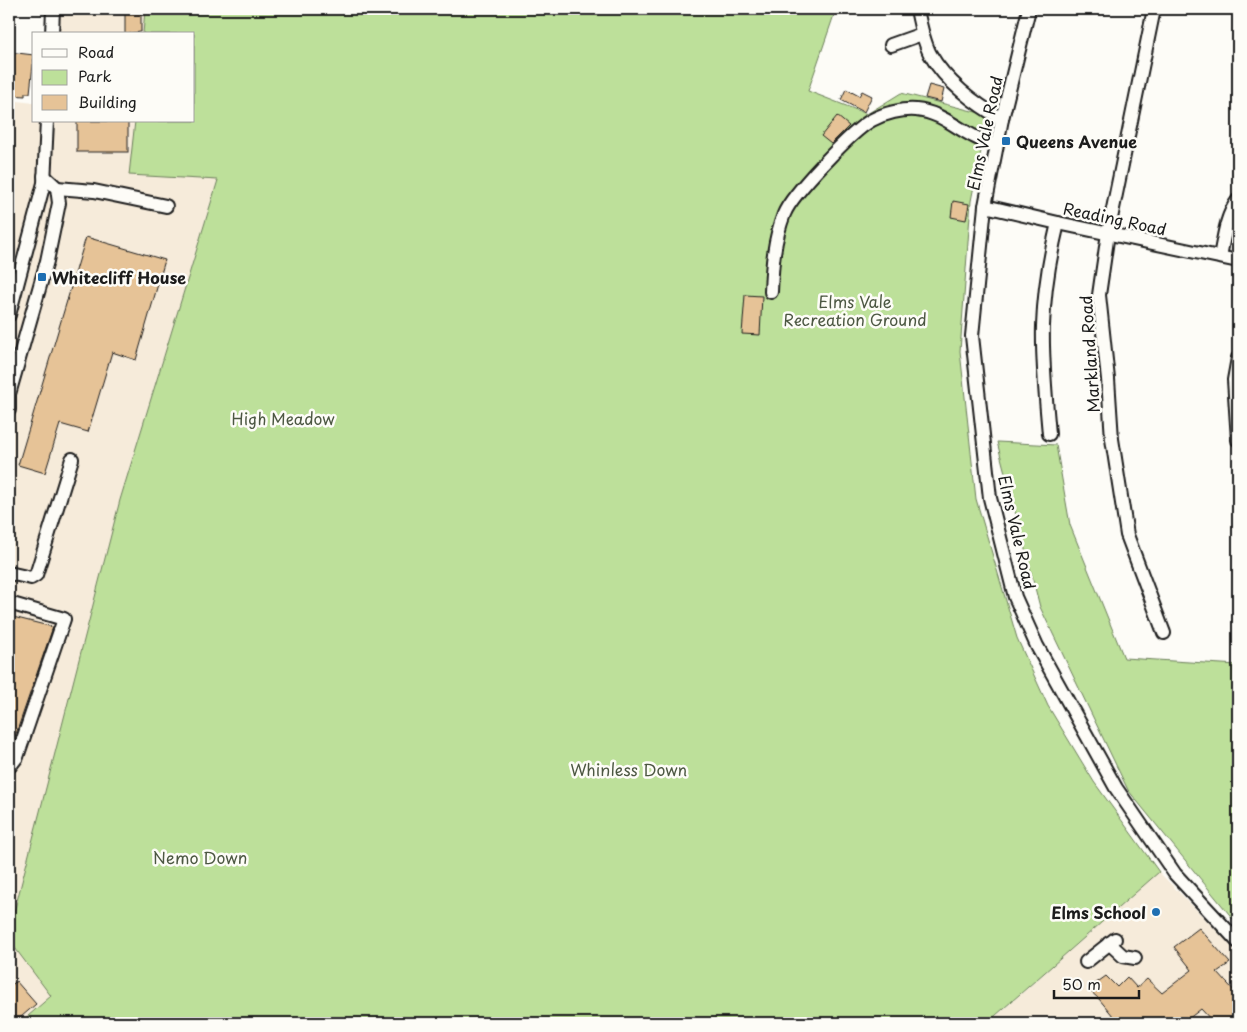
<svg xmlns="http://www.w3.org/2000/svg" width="1247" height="1032" font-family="'Playpen Sans',sans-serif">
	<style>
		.built { fill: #f6ebda }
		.green { fill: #bde09a; stroke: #6c7e5b }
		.building { fill: #e6c397; stroke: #1c1c1c }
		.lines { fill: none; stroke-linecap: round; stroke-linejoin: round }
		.minor-casing { stroke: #1c1c1c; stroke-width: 16 }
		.minor { stroke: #fdfcf7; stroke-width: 12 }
		.poi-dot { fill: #1f6fb2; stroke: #fdfcf7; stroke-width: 2 }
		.labels { text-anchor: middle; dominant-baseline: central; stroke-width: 5; stroke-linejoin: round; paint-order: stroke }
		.street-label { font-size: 16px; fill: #1c1c1c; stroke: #fdfcf7 }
		.poi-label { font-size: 16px; font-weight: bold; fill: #1c1c1c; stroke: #fdfcf7; text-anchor: start }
		.park-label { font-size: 16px; fill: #4c5742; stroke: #fdfcf7 }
	</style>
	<rect width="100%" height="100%" fill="#fdfcf7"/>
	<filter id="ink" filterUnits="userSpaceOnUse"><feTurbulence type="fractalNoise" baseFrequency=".02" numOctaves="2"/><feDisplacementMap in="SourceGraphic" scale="10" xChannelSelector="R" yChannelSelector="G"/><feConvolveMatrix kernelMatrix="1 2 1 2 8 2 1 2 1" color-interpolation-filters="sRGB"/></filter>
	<g filter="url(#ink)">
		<g class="built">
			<polygon points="56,9 145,9 143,34 55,34"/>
			<polygon points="9,100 34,103 34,121 135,121 130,175 218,179 120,500 9,932"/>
			<polygon points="1159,872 1238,952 1238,1023 988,1023"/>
			<polygon points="9,940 51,996 20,1023 9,1023"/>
		</g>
		<g class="green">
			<polygon points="145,9 836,9 808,91 867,114 901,93 988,115 971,201 960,351 976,499 1017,638 1048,706 1094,782 1159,872 987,1023 20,1023 51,996 9,940 9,932 120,500 218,180 129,175 135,121 194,121 194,34 143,34"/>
			<polygon points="997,442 1056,445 1070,525 1124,658 1238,665 1238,925 1128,790 1040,607"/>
		</g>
		<g class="building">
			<polygon points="125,9 141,9 141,32 125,34"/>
			<polygon points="9,52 34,55 30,93 25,93 25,96 9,95"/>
			<polygon points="929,85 944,89 941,102 925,98"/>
			<polygon points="846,89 859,96 862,91 872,96 864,112 841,100"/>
			<polygon points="837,116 849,126 831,144 821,136"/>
			<rect x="77" y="121" width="51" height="31"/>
			<polygon points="953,201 969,204 966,220 951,217"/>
			<polygon points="86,237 165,260 136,360 112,352 88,432 60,424 45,473 18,465"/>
			<polygon points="745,295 762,296 760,335 742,334"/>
			<polygon points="9,616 53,627 9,754"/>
			<polygon points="1199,928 1230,963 1217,972 1238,995 1238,1023 1214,1023 1201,1009 1183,1023 1119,1023 1099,999 1088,989 1106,976 1117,987 1127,977 1137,988 1147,979 1162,993 1192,970 1174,947"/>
			<polygon points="16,981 36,1004 14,1023 9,1023 9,988"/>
		</g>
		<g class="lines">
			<g class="minor-casing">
				<g id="minor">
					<path d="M 917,9 C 920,24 923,40 930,54 C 945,81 975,104 1002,119"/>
					<polyline points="1029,9 1002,119 985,206 972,336 990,498 1015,597 1037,646 1116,788 1175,874 1238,942"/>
					<polyline points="1154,9 1108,233 1099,295 1108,379 1112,439 1127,535 1164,633"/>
					<polyline points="52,34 53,9"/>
					<polyline points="891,45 922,34"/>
					<polyline points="57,188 94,191 166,206"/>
					<polyline points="985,206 1058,223 1238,261"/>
					<path d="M 1220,257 C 1224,237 1226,216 1238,200"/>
					<path d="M 771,292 C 772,265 774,240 784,214 C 792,194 853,130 872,120 C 885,113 902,109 916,110 C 939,112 955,127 975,137 C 981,140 989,143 996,146"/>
					<polyline points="9,315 44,183 47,121"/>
					<polyline points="1238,358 1234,380 1238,440"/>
					<polyline points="9,410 9,394 47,261 59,203 57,188 44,176"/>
					<path d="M 1049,434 C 1046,399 1042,362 1043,326 C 1044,292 1050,256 1058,223"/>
					<polyline points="9,573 31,578 36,575 72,459"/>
					<polyline points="9,603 64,619 17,757 10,766"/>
					<polyline points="1109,943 1123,956 1135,958"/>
					<polyline points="1086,962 1115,939"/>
				</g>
			</g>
			<use href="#minor" class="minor"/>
		</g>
	</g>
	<g class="poi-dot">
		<rect x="1001" y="136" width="10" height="10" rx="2.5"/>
		<rect x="37" y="272" width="10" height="10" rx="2.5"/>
		<circle cx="1156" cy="912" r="5"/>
	</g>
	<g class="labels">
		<g class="street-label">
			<text transform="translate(984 133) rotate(-78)">Elms Vale Road</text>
			<text transform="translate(1115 218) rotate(12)">Reading Road</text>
			<text transform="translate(1089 354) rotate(-94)">Markland Road</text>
			<text transform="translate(1018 532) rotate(77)">Elms Vale Road</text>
		</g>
		<g class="poi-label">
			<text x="1016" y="141">Queens Avenue</text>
			<text x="52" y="277">Whitecliff House</text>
			<text x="1146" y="912" text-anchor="end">Elms School</text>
		</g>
		<g class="park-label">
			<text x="855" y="301">Elms Vale<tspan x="855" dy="18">Recreation Ground</tspan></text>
			<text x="283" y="418">High Meadow</text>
			<text x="629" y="769">Whinless Down</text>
			<text x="200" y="857">Nemo Down</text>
		</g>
	</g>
	<rect width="1247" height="1032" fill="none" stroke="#fdfcf7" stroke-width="30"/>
	<rect x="15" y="15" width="1217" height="1002" fill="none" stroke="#1c1c1c" stroke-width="2" filter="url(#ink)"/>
	<rect x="32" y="32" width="162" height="90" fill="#fdfcf7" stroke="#a3a29f"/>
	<rect x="42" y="49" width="25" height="8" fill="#fdfcf7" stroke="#a3a29f"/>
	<text x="78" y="58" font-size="15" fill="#1c1c1c">Road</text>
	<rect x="42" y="70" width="25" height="15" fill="#bde09a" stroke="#a3a29f"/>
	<text x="78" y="82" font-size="15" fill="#1c1c1c">Park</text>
	<rect x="42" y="95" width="25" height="15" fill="#e6c397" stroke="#a3a29f"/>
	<text x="78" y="108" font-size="15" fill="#1c1c1c">Building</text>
	<path d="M1054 990v8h85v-8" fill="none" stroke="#1c1c1c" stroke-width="2.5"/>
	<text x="1062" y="990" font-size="15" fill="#1c1c1c" stroke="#fdfcf7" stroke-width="4" paint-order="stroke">50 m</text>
</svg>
